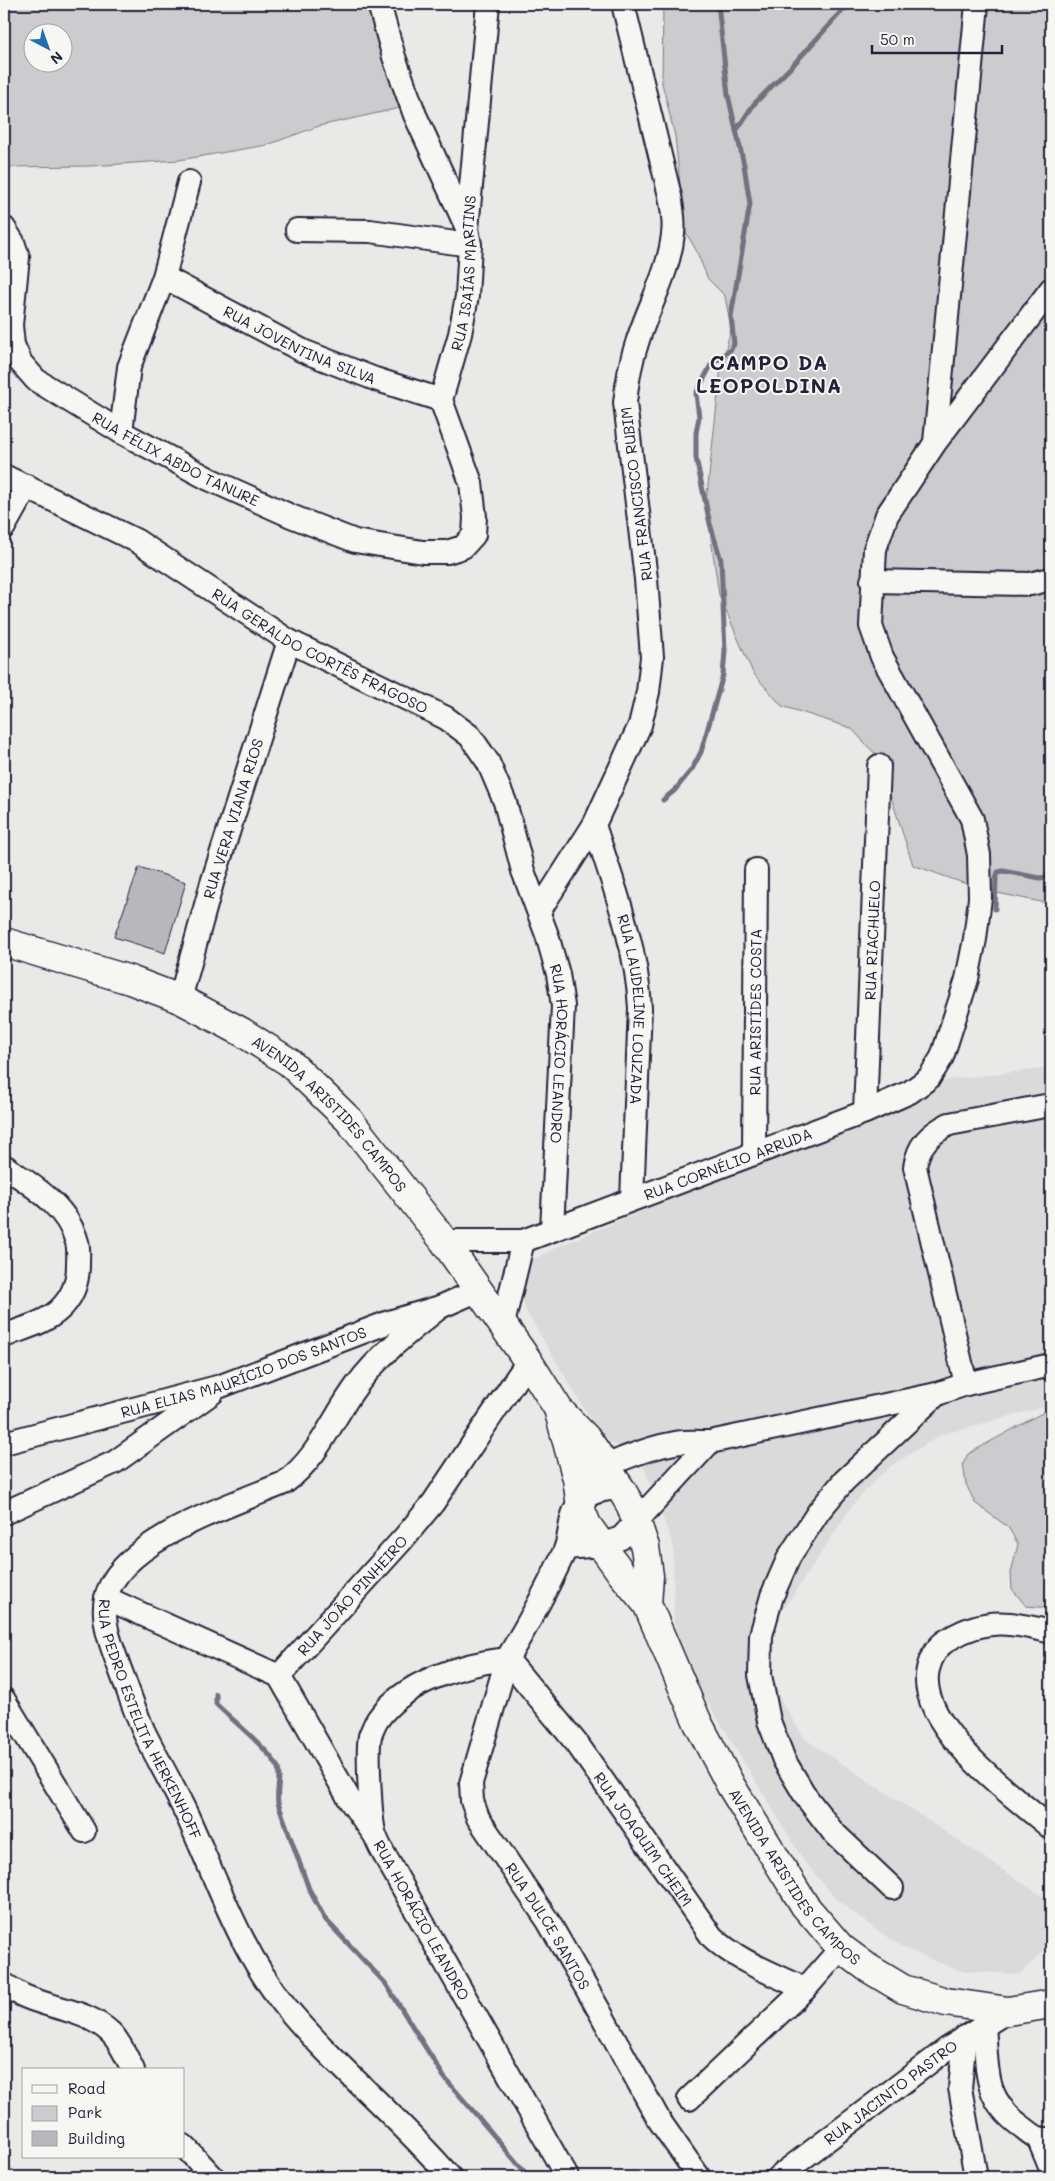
<svg xmlns="http://www.w3.org/2000/svg" width="1055" height="2181" font-family="Mali,sans-serif">
	<style>
		.built { fill: #dadada }
		.green { fill: #ccccce; stroke: #777784; fill-rule: evenodd }
		.lines { fill: none; stroke-linecap: round; stroke-linejoin: round }
		.stream { stroke: #71717f; stroke-width: 5 }
		.building { fill: #b8b8bc; stroke: #22223b }
		.minor-casing { stroke: #22223b; stroke-width: 26 }
		.highway-casing { stroke: #22223b; stroke-width: 31 }
		.minor { stroke: #f6f6f2; stroke-width: 22 }
		.highway { stroke: #f6f6f2; stroke-width: 28 }
		.labels { text-anchor: middle; dominant-baseline: central; stroke-width: 4; stroke-linejoin: round; paint-order: stroke }
		.street-label { font-size: 15px; fill: #22223b; stroke: #f6f6f2 }
		.district-label { font-size: 20px; font-weight: bold; letter-spacing: 1px; fill: #22223b; stroke: #f6f6f2 }
	</style>
	<rect width="100%" height="100%" fill="#e9e9e7"/>
	<filter id="ink" filterUnits="userSpaceOnUse"><feTurbulence type="fractalNoise" baseFrequency=".02" numOctaves="2"/><feDisplacementMap in="SourceGraphic" scale="10" xChannelSelector="R" yChannelSelector="G"/><feConvolveMatrix kernelMatrix="1 2 1 2 8 2 1 2 1" color-interpolation-filters="sRGB"/></filter>
	<g filter="url(#ink)">
		<polygon class="built" points="1051,1068 1051,1405 941,1435 895,1463 875,1480 852,1506 777,1619 772,1647 772,1672 780,1699 805,1739 1051,1902 1051,1943 1020,1974 960,1971 908,1950 872,1927 834,1897 804,1861 681,1658 674,1624 673,1545 640,1457 605,1440 594,1425 526,1311 522,1297 516,1283 524,1264 557,1247 951,1079"/>
		<g class="green">
			<path d="M 4,4 L 374,4 L 400,108 L 319,126 L 267,145 L 179,160 L 90,166 L 4,167 ZM 32,32 L 62,32 L 62,62 L 32,62 Z"/>
			<polygon points="663,4 1051,4 1051,904 983,890 913,865 878,757 851,728 782,706 753,673 719,595 706,503 721,367 731,329 725,296 708,279 696,250 685,231 675,136 662,83"/>
			<polygon points="1051,1408 1051,1608 1026,1606 1012,1589 1011,1573 1018,1544 1008,1527 975,1503 966,1484 963,1464 968,1454"/>
		</g>
		<g class="lines">
			<g class="stream">
				<polyline points="736,131 754,104 793,65 848,4"/>
				<polyline points="663,800 675,790 692,769 701,752 723,675 725,651 721,560 710,524 696,458 696,433 699,417 696,394 711,365 731,349 734,344 731,316 750,204 744,165 728,95 718,4"/>
				<polyline points="995,909 996,878 998,872 1003,871 1040,878 1046,877 1051,866"/>
				<path d="M 216,1694 L 216,1704 C 230,1718 272,1752 278,1768 C 281,1780 276,1791 278,1803 L 309,1889 L 325,1919 L 386,1984 L 444,2077 L 529,2177"/>
			</g>
		</g>
		<polygon class="building" points="139,867 186,882 165,953 114,937"/>
		<g class="lines">
			<g class="minor-casing">
				<g id="minor">
					<polyline points="379,4 394,57 415,115 467,228"/>
					<path id="s1" d="M 4,228 L 13,242 L 18,257 L 11,325 L 13,345 L 21,363 L 36,380 L 121,432 L 209,479 L 291,516 L 355,541 L 423,552 L 447,552 L 463,547 L 474,535 L 475,517 L 471,483 L 441,400 L 460,334 L 467,296 L 470,245 L 467,229 L 488,4"/>
					<polyline points="297,230 370,231 470,245"/>
					<path id="s2" d="M 164,277 L 303,351 L 375,379 L 441,400"/>
					<polyline points="121,432 129,367 164,277 189,182"/>
					<polyline points="935,442 977,4"/>
					<path id="s3" d="M 4,476 L 137,541 L 289,641 L 446,718 L 470,736 L 488,762 L 505,802 L 523,871 L 547,935 L 558,974 L 563,1006 L 552,1230"/>
					<polyline points="4,527 27,486"/>
					<polyline points="872,581 1030,584 1051,579"/>
					<path id="s4" d="M 594,825 C 613,883 637,947 640,1008 L 632,1199"/>
					<path d="M 539,911 L 594,825 L 640,725 L 648,692 L 652,657 L 646,579 L 625,403 C 627,383 630,363 637,343 C 648,307 669,273 673,234 C 675,221 672,208 670,196 L 623,4"/>
					<path id="s5" d="M 180,999 L 212,883 L 289,641"/>
					<path id="s6" d="M 865,1112 L 879,766"/>
					<path id="s7" d="M 754,1154 L 756,870"/>
					<path d="M 4,1166 C 33,1186 67,1206 77,1242 C 79,1249 78,1258 78,1265 C 78,1282 72,1298 59,1310 C 45,1323 21,1329 4,1336"/>
					<path id="s8" d="M 444,1241 L 523,1241 L 865,1112 L 910,1092 L 929,1078 L 942,1057 L 967,979 L 975,939 L 980,898 L 979,855 L 972,819 L 882,657 L 871,626 L 875,549 L 887,515 L 935,443 L 1051,289"/>
					<path id="s9" d="M 440,1307 C 410,1331 379,1355 357,1385 C 331,1420 320,1456 284,1483 C 235,1504 119,1540 106,1598 C 101,1622 112,1647 120,1669 C 128,1690 135,1712 144,1732 C 158,1760 173,1786 186,1813 C 216,1878 240,1951 286,2007 C 336,2067 399,2117 450,2177"/>
					<polyline points="503,1324 523,1241"/>
					<path d="M 966,1384 L 915,1167 C 918,1145 930,1134 949,1124 L 1045,1106 L 1051,1107"/>
					<path id="s10" d="M 4,1443 L 221,1386 L 389,1322 L 440,1307 L 479,1290"/>
					<path d="M 577,1479 C 608,1465 641,1449 675,1443 C 686,1441 698,1442 710,1442 L 937,1394 L 966,1384 L 1051,1365"/>
					<polyline points="4,1513 115,1462 212,1393"/>
					<polyline points="566,1548 601,1545 621,1538 710,1442"/>
					<polyline points="106,1598 279,1676"/>
					<path d="M 1051,1632 C 1012,1622 985,1617 949,1639 C 938,1645 931,1657 928,1669 C 915,1725 1013,1796 1051,1828"/>
					<path id="s11" d="M 507,1659 L 471,1783 L 472,1801 L 478,1818 L 548,1921 L 600,2012 L 659,2120 L 699,2177"/>
					<path id="s12" d="M 507,1659 L 578,1745 L 712,1937 C 737,1961 774,1974 805,1989"/>
					<path id="s13" d="M 279,1676 L 403,1539 L 433,1503 L 528,1361"/>
					<polyline points="279,1676 351,1802 374,1834"/>
					<polyline points="4,1700 84,1831"/>
					<polyline points="892,1888 833,1832 806,1797 784,1760 769,1721 760,1675 761,1635 772,1596 789,1557 819,1511 844,1481 937,1394"/>
					<path d="M 4,1984 C 10,1988 17,1993 24,1996 C 53,2009 87,2010 111,2033 C 121,2043 127,2058 133,2070"/>
					<path d="M 984,2026 C 988,2069 982,2098 1021,2126 C 1033,2135 1036,2140 1051,2139"/>
					<polyline points="965,2037 960,2088 976,2177"/>
					<polyline points="689,2099 805,1989 841,1948"/>
					<polyline points="1039,2140 1051,2169"/>
					<polyline points="184,2146 213,2177"/>
					<path d="M 567,2177 L 398,1879 C 391,1865 380,1850 375,1835 C 370,1821 367,1750 370,1736 C 372,1731 375,1723 378,1719 C 405,1681 463,1664 507,1659 C 528,1624 548,1588 565,1550 C 571,1535 569,1516 579,1503 C 589,1491 607,1488 621,1489"/>
					<path id="s14" d="M 778,2177 L 947,2049 L 1008,2011"/>
				</g>
			</g>
			<g class="highway-casing">
				<g id="highway">
					<path id="s15" d="M 4,942 L 130,980 L 180,999 L 242,1032 L 289,1062 L 349,1120 L 444,1241 L 528,1361 L 559,1410 L 588,1440 L 621,1489 L 631,1506 L 645,1547 L 649,1576 L 647,1604"/>
					<path id="s16" d="M 559,1412 L 577,1479 L 582,1513 L 587,1525 L 622,1574 L 647,1604 L 698,1723 L 731,1786 L 805,1906 L 841,1948 L 868,1968 L 903,1989 L 946,2002 L 1008,2011 L 1051,2004"/>
				</g>
			</g>
			<use href="#minor" class="minor"/>
			<use href="#highway" class="highway"/>
		</g>
	</g>
	<g class="labels">
		<g class="street-label">
			<text stroke="none"><textPath href="#s1" startOffset="918">RUA ISAÍAS MARTINS</textPath></text>
			<text stroke="none"><textPath href="#s2" startOffset="152">RUA JOVENTINA SILVA</textPath></text>
			<text stroke="none"><textPath href="#s1" startOffset="324">RUA FÉLIX ABDO TANURE</textPath></text>
			<text transform="translate(636 494) rotate(-97)">RUA FRANCISCO RUBIM</text>
			<text stroke="none"><textPath href="#s3" startOffset="362">RUA GERALDO CORTÊS FRAGOSO</textPath></text>
			<text stroke="none"><textPath href="#s5" startOffset="188">RUA VERA VIANA RIOS</textPath></text>
			<text stroke="none"><textPath href="#s6" startOffset="172">RUA RIACHUELO</textPath></text>
			<text stroke="none"><textPath href="#s4" startOffset="190">RUA LAUDELINE LOUZADA</textPath></text>
			<text stroke="none"><textPath href="#s7" startOffset="142">RUA ARISTÍDES COSTA</textPath></text>
			<text stroke="none"><textPath href="#s3" startOffset="870">RUA HORÁCIO LEANDRO</textPath></text>
			<text stroke="none"><textPath href="#s15" startOffset="376">AVENIDA ARISTIDES CAMPOS</textPath></text>
			<text stroke="none"><textPath href="#s8" startOffset="298">RUA CORNÉLIO ARRUDA</textPath></text>
			<text stroke="none"><textPath href="#s10" startOffset="250">RUA ELIAS MAURÍCIO DOS SANTOS</textPath></text>
			<text stroke="none"><textPath href="#s13" startOffset="109">RUA JOÃO PINHEIRO</textPath></text>
			<text stroke="none"><textPath href="#s9" startOffset="586">RUA PEDRO ESTELITA HERKENHOFF</textPath></text>
			<text stroke="none"><textPath href="#s12" startOffset="226">RUA JOAQUIM CHEIM</textPath></text>
			<text stroke="none"><textPath href="#s16" startOffset="528">AVENIDA ARISTIDES CAMPOS</textPath></text>
			<text transform="translate(422 1920) rotate(61)">RUA HORÁCIO LEANDRO</text>
			<text stroke="none"><textPath href="#s11" startOffset="294">RUA DULCE SANTOS</textPath></text>
			<text stroke="none"><textPath href="#s14" startOffset="141">RUA JACINTO PASTRO</textPath></text>
		</g>
		<g class="district-label">
			<text x="769" y="362">CAMPO DA<tspan x="769" dy="23">LEOPOLDINA</tspan></text>
		</g>
	</g>
	<rect width="1055" height="2181" fill="none" stroke="#f6f6f2" stroke-width="20"/>
	<rect x="10" y="10" width="1035" height="2161" fill="none" stroke="#22223b" stroke-width="2" filter="url(#ink)"/>
	<rect x="22" y="2068" width="162" height="90" fill="#f6f6f2" stroke="#a1a1a9"/>
	<rect x="32" y="2085" width="25" height="8" fill="#f6f6f2" stroke="#a1a1a9"/>
	<text x="68" y="2094" font-size="15" fill="#22223b">Road</text>
	<rect x="32" y="2106" width="25" height="15" fill="#ccccce" stroke="#a1a1a9"/>
	<text x="68" y="2118" font-size="15" fill="#22223b">Park</text>
	<rect x="32" y="2131" width="25" height="15" fill="#b8b8bc" stroke="#a1a1a9"/>
	<text x="68" y="2144" font-size="15" fill="#22223b">Building</text>
	<g transform="translate(48 48) rotate(139)"><circle r="24" fill="#f6f6f2" stroke="#a1a1a9"/>
	<path d="M0-4L9 19L0 12L-9 19Z" fill="#1f6fb2"/>
	<text y="-8" font-size="14" font-weight="bold" text-anchor="middle" fill="#22223b">N</text>
	</g>
	<path d="M872 45v8h130v-8" fill="none" stroke="#22223b" stroke-width="2.5"/>
	<text x="880" y="45" font-size="15" fill="#22223b" stroke="#f6f6f2" stroke-width="4" paint-order="stroke">50 m</text>
</svg>
